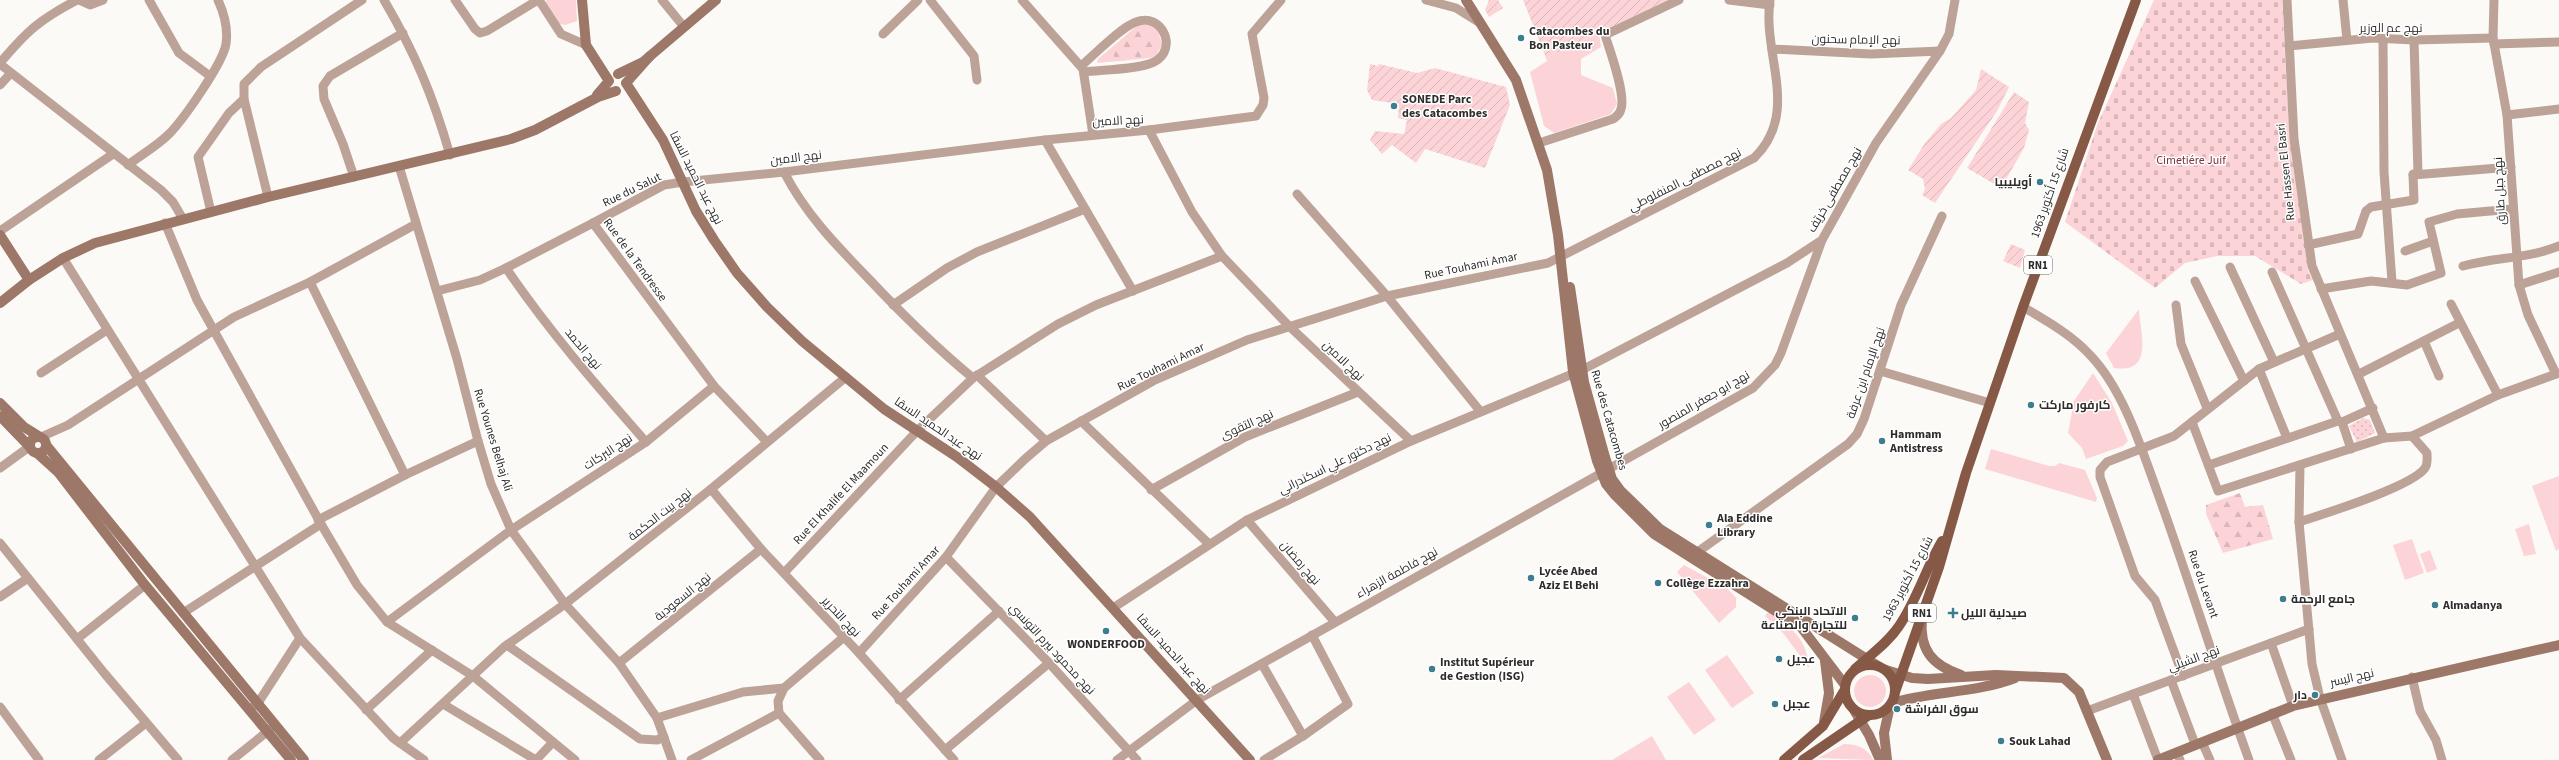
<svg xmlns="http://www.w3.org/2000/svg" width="2559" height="760" font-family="'Source Sans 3',Cairo,sans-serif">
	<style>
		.grass { fill: #fcd4d7 }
		.forest { fill: url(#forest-firs) }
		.cemetery { fill: url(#cemetery-stones) }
		.park { fill: url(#park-dots) }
		.garden { fill: url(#garden-furrows) }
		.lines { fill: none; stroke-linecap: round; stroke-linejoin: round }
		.street { stroke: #bda298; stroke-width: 9 }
		.secondary { stroke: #9d7768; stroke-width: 10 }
		.primary { stroke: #865947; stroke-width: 10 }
		.poi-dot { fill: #3c7e90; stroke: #fff; stroke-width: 1.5 }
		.labels { text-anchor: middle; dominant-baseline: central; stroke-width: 3; stroke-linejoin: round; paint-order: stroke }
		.shield { fill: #fff; stroke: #6d6c6b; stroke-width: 1 }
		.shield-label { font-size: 11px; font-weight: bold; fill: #2e2d2c }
		.street-label { font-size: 12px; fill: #2e2d2c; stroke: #fff }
		.poi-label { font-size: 12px; font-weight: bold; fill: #2e2d2c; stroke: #fff; text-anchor: start }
		.park-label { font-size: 12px; fill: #80323f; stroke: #fff }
	</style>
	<defs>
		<pattern id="forest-firs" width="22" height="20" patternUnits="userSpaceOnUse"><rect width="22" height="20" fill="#fcd4d7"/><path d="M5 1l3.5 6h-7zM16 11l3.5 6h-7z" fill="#d8b6b9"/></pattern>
		<pattern id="cemetery-stones" width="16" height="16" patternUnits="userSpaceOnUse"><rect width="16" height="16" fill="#fcd4d7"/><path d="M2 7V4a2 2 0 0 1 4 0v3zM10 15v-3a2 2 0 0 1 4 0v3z" fill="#d8b6b9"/></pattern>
		<pattern id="park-dots" width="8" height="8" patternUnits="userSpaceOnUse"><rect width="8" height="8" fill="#fcd4d7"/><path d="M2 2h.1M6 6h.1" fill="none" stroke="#d8b6b9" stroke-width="1.8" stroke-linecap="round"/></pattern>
		<pattern id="garden-furrows" width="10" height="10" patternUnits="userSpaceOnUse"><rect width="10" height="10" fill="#fcd4d7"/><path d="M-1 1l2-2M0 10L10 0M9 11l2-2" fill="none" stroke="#d8b6b9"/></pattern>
	</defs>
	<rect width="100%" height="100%" fill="#fcfaf7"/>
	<g class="grass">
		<polygon points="546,0 576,0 577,21 565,25 559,24 546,4"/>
		<polygon points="1138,25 1149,25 1158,30 1162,45 1156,55 1151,58 1097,63 1098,59"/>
		<polygon points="1599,33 1601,47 1581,59 1581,75 1613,88 1617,104 1611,114 1554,133 1544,126 1530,72 1547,61 1546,58"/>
		<path d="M 2139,309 C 2140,333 2155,374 2114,368 L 2106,353 Z"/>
		<polygon points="2093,373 2112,403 2128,441 2123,446 2086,459 2082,448 2068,433 2074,401"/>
		<polygon points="1991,449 2049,466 2055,466 2059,463 2085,470 2097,498 2096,502 1985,469"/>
		<polygon points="2559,476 2559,549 2556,551 2532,486"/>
		<polygon points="2529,524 2536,554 2524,556 2515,529"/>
		<polygon points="2412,539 2424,573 2405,580 2393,545"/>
		<polygon points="2430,550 2437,569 2427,573 2420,554"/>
		<polygon points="1684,565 1728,589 1736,598 1736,607 1719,623 1677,572"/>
		<path d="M 1767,613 L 1772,613 C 1792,628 1808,641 1809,668 L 1783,633 L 1765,616 Z"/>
		<polygon points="1727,655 1754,693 1732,708 1705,670"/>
		<circle cx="1870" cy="691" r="16"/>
		<polygon points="1689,682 1716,720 1694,735 1667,697"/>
		<polygon points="1652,736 1666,760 1612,760"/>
		<path d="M 1844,744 C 1857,744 1868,748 1873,760 L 1818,758 Z"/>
	</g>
	<g class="forest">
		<path d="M 1137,28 L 1155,31 L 1157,41 L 1154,43 L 1157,48 C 1152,56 1146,58 1137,58 L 1134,55 L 1128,60 L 1118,61 L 1114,57 L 1114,52 L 1121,49 L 1119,42 L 1131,31 Z"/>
		<polygon points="2240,493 2245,507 2263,505 2273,539 2223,553 2206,514 2206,505"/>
	</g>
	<polygon class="cemetery" points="2154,0 2282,0 2290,143 2292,148 2308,270 2313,280 2301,284 2255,256 2217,256 2185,263 2155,288 2065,222 2098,123"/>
	<polygon class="park" points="2363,418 2370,420 2375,433 2357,442 2349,426"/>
	<g class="garden">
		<polygon points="1489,0 1498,0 1503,8 1489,17 1485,10"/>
		<polygon points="1523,0 1669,0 1546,58"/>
		<polygon points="1370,64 1378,66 1379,64 1417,73 1435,68 1506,87 1510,105 1485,168 1425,149 1416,163 1392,145 1382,154 1370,140 1375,131 1404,134 1407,120 1398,118 1399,104 1372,100 1367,90"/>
		<polygon points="1981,69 2009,87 1997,111 1935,203 1922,195 1925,189 1923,179 1908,170 1925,143 1941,124 1951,118 1976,90"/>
		<polygon points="2014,92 2029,102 2025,123 2029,130 2024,148 2001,188 1967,168"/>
		<polygon points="2011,244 2025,250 2020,268 2003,261"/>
	</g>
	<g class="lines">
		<g class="street">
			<polyline points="79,0 90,5 103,0"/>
			<polyline points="149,0 179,53 210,76"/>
			<path d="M 384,0 C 415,53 433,96 450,155"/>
			<polyline points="455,0 475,29 480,33 487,31 538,0"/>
			<polyline points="539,0 561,34 586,45"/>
			<polyline points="662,0 684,27"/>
			<polyline points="930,0 974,56 977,80"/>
			<polyline points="1022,0 1083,69 1093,135"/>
			<polyline points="1426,0 1456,8 1480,23"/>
			<polyline points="1729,0 1770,5"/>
			<polyline points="2287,0 2294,139 2312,266 2384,438"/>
			<polyline points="2343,0 2347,40"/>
			<polyline points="2494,0 2493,38 2507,115 2519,285 2528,315 2556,374"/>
			<polyline points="883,34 918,0"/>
			<polyline points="2383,39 2384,172 2392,282"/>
			<polyline points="2414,40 2418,174"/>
			<polyline points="2494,44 2559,42"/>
			<polyline points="2289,46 2373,38 2414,40 2493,38"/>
			<polyline points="1772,49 1871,54 1940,51"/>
			<path d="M 0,63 C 27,31 39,20 77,0"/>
			<polyline points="0,64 161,190 173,202 183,219"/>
			<path d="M 1081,66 C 1094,55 1121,27 1136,22 C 1162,12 1179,49 1154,62 C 1141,69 1101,70 1084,72"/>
			<polyline points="0,85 11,73"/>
			<polyline points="2507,115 2559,109"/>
			<polyline points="1149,130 1256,116 1263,105 1264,98 1252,34 1281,0"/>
			<polyline points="1045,140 1133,291"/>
			<path d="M 1539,143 L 1613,119 C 1617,116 1620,114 1621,109 C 1626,94 1610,51 1605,35 L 1679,0"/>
			<path d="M 128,165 C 141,155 157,146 169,134 C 183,120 223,63 226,44 C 228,30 224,13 218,0"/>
			<polyline points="399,166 457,359 478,441 491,484 511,530 565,604 619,663 657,718 672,760"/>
			<path d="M 784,172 C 805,213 835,244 867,277 C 900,312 935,347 973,378"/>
			<polyline points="2413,175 2511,167"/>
			<polyline points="354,177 343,144 324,99 323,86 330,76 403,33"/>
			<polyline points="1297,194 1387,296 1480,411"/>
			<polyline points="268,197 244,99 244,84 261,67 362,0"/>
			<polyline points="211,212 198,157 229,113 244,99"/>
			<polyline points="165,223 197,300 321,524 357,585 387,622"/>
			<polyline points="593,223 664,185 683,182 784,172 1045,140 1149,130 1192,212 1222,256 1289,326 1411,441"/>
			<polyline points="0,231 113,154"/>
			<polyline points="2308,245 2358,234 2366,211 2371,207 2414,200 2413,174"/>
			<polyline points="2405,251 2433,241"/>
			<polyline points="63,258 300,638 393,738 424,760"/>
			<path d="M 2463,266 C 2496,257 2527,259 2559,246"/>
			<polyline points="2230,267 2274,362"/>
			<path d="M 506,268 C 548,330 597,386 646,442"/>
			<polyline points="2272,272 2338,421"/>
			<polyline points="2195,281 2244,381"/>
			<polyline points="310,282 405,475"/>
			<polyline points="2519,285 2559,272"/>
			<polyline points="2321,289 2371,281 2407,285 2441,273 2429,222 2457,214 2513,209"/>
			<polyline points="437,291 480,280 506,268 593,223 714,386 767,442"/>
			<polyline points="2451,304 2498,395"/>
			<polyline points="893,305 947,268 977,252 1085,209"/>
			<polyline points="2176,305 2181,344 2207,408"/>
			<path d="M 2023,307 C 2047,321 2072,335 2091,356 C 2124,391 2142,450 2158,494 C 2190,582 2217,672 2249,760"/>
			<polyline points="2424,341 2439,376"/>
			<polyline points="2259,369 2287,438"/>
			<polyline points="1880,371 1990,403"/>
			<polyline points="41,373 107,330"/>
			<polyline points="2359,374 2459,323"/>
			<polyline points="977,375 1046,441"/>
			<polyline points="1081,421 1209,544"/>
			<polyline points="2192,422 2218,491 2384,438 2412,436 2498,395 2559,373"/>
			<polyline points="2342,422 2351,449"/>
			<polyline points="41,437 68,425 234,317 310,282 416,224"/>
			<polyline points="2209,465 2338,421 2342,422 2373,408"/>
			<polyline points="2300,465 2299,522 2312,664 2320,698 2342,760"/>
			<polyline points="0,468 29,447"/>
			<polyline points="711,489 761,549 859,653 954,760"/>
			<polyline points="1151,490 1245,437 1358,392"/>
			<polyline points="318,520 405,475 478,441"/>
			<polyline points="1247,520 1334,621"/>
			<path d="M 2299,522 C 2323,514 2412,487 2425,468 C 2428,464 2427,459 2427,453 L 2412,436"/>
			<polyline points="0,543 105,674 178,760"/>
			<polyline points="1692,556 1848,444 1857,434 1864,419 1901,305 1942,216"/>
			<polyline points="946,557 1049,663 1137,760"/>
			<polyline points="784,573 917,431 973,378 1058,324 1096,305 1222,256"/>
			<polyline points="0,597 28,578"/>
			<polyline points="1113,608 1247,520 1411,441 1582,370 1787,263 1822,240 1876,143 1940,51 1949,34 1955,0"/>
			<polyline points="183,613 321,524"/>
			<polyline points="77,639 145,585"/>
			<polyline points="2271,643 2293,706"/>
			<polyline points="507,645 640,739 657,740 664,737"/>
			<path d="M 859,653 L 946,557 L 996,487 L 1025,459 L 1046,441 L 1153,381 L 1247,340 L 1387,296 L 1548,263 L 1754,158 C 1801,112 1762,56 1770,0"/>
			<polyline points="619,663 761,549"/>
			<polyline points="1262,664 1303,736 1264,760"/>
			<polyline points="2183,676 2155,600 2135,576 2100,477 2100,470 2107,462 2174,436 2259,369 2340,334"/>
			<polyline points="2412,677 2420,711 2436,740 2442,760"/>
			<polyline points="2171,680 2195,744"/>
			<polyline points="2133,694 2158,760"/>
			<polyline points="899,700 999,611"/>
			<polyline points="443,704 536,760"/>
			<polyline points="0,707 39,760"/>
			<polyline points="252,708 258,703 300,638"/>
			<polyline points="366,710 432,650"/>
			<polyline points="2087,711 2309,629"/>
			<polyline points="2272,713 2291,760"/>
			<polyline points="657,718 743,692 784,688"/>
			<polyline points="1303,736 1348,704 1312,635"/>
			<polyline points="2202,742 2210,760"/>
			<polyline points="400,743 504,647 565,604 711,489 846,377"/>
			<polyline points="945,750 1049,663"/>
			<polyline points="2177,752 2180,760"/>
			<polyline points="99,760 146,723"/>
			<polyline points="232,760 273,727"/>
			<polyline points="536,760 553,742"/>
			<polyline points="575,760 473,676 387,622 511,530 646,442 714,386"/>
			<polyline points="691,760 779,713"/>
			<polyline points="820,760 779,713 778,701 784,688 844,637"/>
			<polyline points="1117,760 1197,700 1753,388 1775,365 1781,353 1822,240"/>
		</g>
		<g class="secondary">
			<polyline points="582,0 586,45 609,81 597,95"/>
			<polyline points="1466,0 1516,80 1547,170 1558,235 1573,372 1597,461 1606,484 1614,494 1654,534 1801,627 1845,685"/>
			<polyline points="650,56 626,83 663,140 696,211 714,240 737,273 767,307 802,341 884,409 957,457 996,487 1030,517 1250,760"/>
			<polyline points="618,74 643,62 716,0"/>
			<polyline points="0,235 29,280"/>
			<polyline points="1570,287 1584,382 1605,457 1612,479 1620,490 1660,529 1878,666"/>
			<polyline points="0,303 29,280 63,258 95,243 268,197 511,139 535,130 598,97 616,91"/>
			<polyline points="0,403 24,427 40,437"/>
			<polyline points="0,416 29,446"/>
			<circle cx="38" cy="445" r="8"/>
			<polyline points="46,445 304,760"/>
			<polyline points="37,453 58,472 145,585 291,760"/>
			<path d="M 1922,618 C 1919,650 1932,665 1961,675"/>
			<polyline points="1886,670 1912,678 1928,679 1996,675 2064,678 2079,692 2107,760"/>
			<path d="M 1892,703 C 1932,691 1976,693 2015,678"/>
			<polyline points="1854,710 1869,735 1880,760"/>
			<polyline points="1824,722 1829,693 1825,661"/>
			<polyline points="1887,760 1884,733 1890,706"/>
			<polyline points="2158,760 2293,706 2559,645"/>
		</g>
		<g class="primary">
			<circle cx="1870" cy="690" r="25"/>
			<path d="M 1855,669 C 1870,655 1888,643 1899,626 C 1917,600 1926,568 1942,541"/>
			<polyline points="1895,692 1939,567 1966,473 2023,307 2136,0"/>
			<polyline points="1784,760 1823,726 1844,691"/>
			<polyline points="1803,760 1869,715"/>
		</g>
	</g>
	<g class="poi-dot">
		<circle cx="1521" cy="38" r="4"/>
		<circle cx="1394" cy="106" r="4"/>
		<circle cx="2040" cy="182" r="4"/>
		<circle cx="2031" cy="405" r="4"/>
		<circle cx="1882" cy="441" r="4"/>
		<circle cx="1709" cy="525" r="4"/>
		<circle cx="1531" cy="578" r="4"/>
		<circle cx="1658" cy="583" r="4"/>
		<circle cx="2283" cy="599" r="4"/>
		<circle cx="2435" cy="605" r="4"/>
		<path d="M1951 607h4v4h4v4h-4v4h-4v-4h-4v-4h4z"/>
		<circle cx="1855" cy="618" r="4"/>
		<circle cx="1106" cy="631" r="4"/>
		<circle cx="1779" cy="659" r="4"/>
		<circle cx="1432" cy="669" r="4"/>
		<circle cx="2315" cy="695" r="4"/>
		<circle cx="1775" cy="704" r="4"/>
		<circle cx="1897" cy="709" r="4"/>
		<circle cx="2001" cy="741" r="4"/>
	</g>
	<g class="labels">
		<g class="shield">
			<rect x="2024" y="256" width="28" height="18" rx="3"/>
			<rect x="1908" y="604" width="28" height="18" rx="3"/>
		</g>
		<g class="shield-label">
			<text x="2038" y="265">RN1</text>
			<text x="1922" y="613">RN1</text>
		</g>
		<g class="street-label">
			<text x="2391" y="28">نهج عم الوزير</text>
			<text transform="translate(1856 40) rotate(1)">نهج الإمام سحنون</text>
			<text transform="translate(1118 121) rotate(-3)">نهج الامين</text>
			<text transform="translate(796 158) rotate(-7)">نهج الامين</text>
			<text transform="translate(2286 172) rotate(-96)">Rue Hassen El Basri</text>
			<text transform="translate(696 178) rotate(63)">نهج عبد الحميد السقا</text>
			<text transform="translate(1685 180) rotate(-27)">نهج مصطفى المنفلوطي</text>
			<text transform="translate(632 190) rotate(-26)">Rue du Salut</text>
			<text transform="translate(1835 190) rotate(-60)">نهج مصطفى خريّف</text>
			<text transform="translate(2500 191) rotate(-93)">نهج جبل طارق</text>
			<text transform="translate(2050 193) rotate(-71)">شارع 15 أكتوبر 1963</text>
			<text transform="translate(635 260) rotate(54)">Rue de la Tendresse</text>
			<text transform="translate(1471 266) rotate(-12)">Rue Touhami Amar</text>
			<text transform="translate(583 349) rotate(50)">نهج الحمد</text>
			<text transform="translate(1343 361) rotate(44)">نهج الامين</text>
			<text transform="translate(1161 367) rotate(-26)">Rue Touhami Amar</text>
			<text transform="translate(1866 373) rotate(-71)">نهج الإمام ابن عرفة</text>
			<text transform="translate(1704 400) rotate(-30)">نهج ابو جعفر المنصور</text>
			<text transform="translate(1609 420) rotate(74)">Rue des Catacombes</text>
			<text transform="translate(1247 425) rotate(-24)">نهج التقوى</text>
			<text transform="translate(938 429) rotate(34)">نهج عبد الحميد السقا</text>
			<text transform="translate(493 440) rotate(73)">Rue Younes Belhaj Ali</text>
			<text transform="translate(608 452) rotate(-33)">نهج البركات</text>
			<text transform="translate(1335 464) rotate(-26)">نهج دكتور علي اسكندراني</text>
			<text transform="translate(841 494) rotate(-47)">Rue El Khalife El Maamoun</text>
			<text transform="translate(660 515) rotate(-38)">نهج بيت الحكمة</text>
			<text transform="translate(1300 563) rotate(49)">نهج رمضان</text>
			<text transform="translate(1397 573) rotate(-29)">نهج فاطمة الزهراء</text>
			<text transform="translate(1908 579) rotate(-62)">شارع 15 أكتوبر 1963</text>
			<text transform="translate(906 583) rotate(-48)">Rue Touhami Amar</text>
			<text transform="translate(2203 584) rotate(71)">Rue du Levant</text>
			<text transform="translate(683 597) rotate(-39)">نهج السعودية</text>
			<text transform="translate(841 617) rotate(47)">نهج التحرير</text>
			<text transform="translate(1052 649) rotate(47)">نهج محمود بيرم التونسي</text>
			<text transform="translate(1173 654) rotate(48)">نهج عبد الحميد السقا</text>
			<text transform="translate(2194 659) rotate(-20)">نهج الشيلي</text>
			<text transform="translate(2352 678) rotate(-13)">نهج اليسر</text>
		</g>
		<g class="poi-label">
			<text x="1529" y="31">Catacombes du<tspan x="1529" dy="14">Bon Pasteur</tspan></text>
			<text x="1402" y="99">SONEDE Parc<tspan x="1402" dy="14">des Catacombes</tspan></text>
			<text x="2032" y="182" text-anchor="end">أويليبيا</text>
			<text x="2039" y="405">كارفور ماركت</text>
			<text x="1890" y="434">Hammam<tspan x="1890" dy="14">Antistress</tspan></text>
			<text x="1717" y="518">Ala Eddine<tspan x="1717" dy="14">Library</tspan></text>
			<text x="1539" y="571">Lycée Abed<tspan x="1539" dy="14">Aziz El Behi</tspan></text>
			<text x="1666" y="583">Collège Ezzahra</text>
			<text x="2291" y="599">جامع الرحمة</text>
			<text x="2443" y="605">Almadanya</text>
			<text x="1847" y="611" text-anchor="end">الاتحاد البنكي<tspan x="1847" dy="14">للتجارة والصناعة</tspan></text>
			<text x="1961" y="613">صيدلية الليل</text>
			<text x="1106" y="644" text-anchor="middle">WONDERFOOD</text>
			<text x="1787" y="659">عجيل</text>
			<text x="1440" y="662">Institut Supérieur<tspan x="1440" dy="14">de Gestion (ISG)</tspan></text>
			<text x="2307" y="695" text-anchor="end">دار</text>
			<text x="1783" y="704">عجبل</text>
			<text x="1905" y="709">سوق الفراشة</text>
			<text x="2009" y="741">Souk Lahad</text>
		</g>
		<g class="park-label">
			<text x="2191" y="160">Cimetiére Juif</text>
		</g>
	</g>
</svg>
